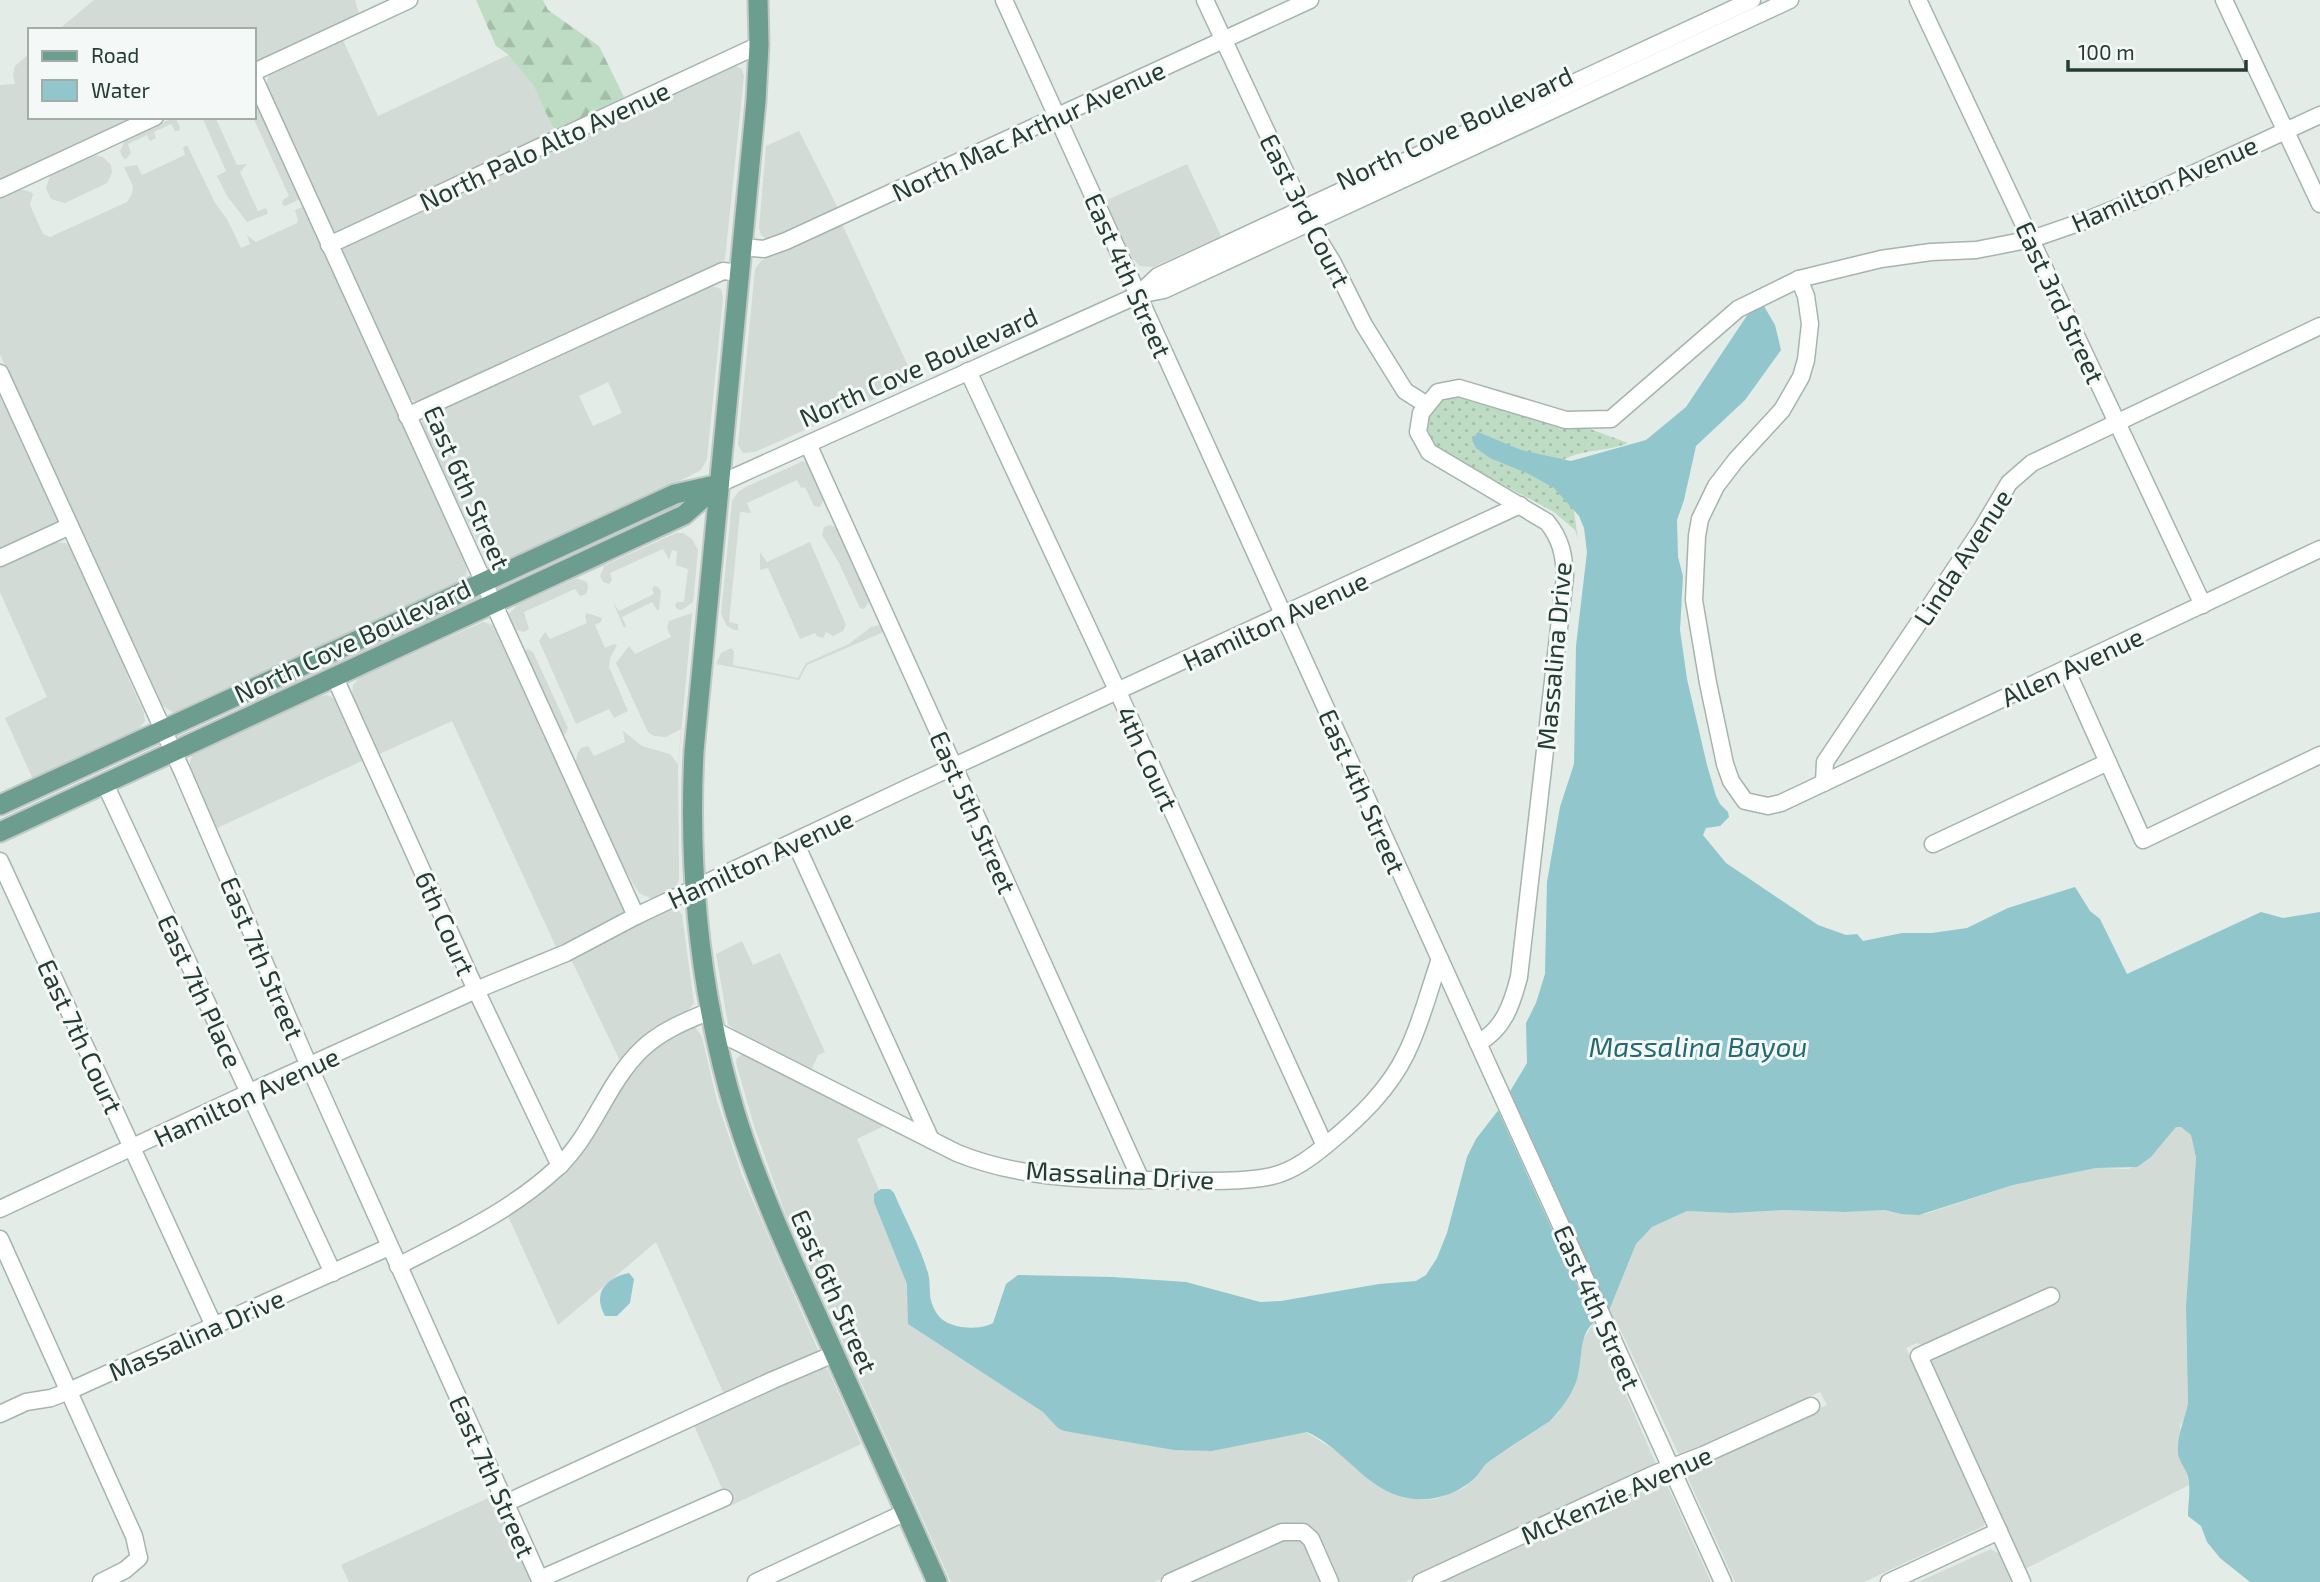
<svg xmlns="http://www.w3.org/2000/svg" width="2320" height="1582" font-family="'Exo 2',sans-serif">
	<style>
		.built { fill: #d2dbd6; fill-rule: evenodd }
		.grass { fill: url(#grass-dots) }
		.forest { fill: url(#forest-firs) }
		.water { fill: #90c6cc }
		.pier { fill: #e3ece7 }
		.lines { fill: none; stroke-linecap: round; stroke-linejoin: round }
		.minor-casing { stroke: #a6b4ae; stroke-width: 19 }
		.major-casing { stroke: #c2c8c6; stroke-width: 23 }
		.minor { stroke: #fff; stroke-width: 16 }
		.major { stroke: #6c9d8e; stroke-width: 19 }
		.labels { text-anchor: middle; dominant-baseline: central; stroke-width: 6; stroke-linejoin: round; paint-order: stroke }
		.street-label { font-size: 26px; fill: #243c34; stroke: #f4f8f6 }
		.water-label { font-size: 28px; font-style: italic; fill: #246a72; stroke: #f4f8f6 }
	</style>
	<defs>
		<pattern id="grass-dots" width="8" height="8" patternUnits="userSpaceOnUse" patternTransform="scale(1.75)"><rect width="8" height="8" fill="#bedbc4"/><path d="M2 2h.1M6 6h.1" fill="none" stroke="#a3bda9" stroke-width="1.8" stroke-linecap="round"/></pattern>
		<pattern id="forest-firs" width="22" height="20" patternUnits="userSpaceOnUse" patternTransform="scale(1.75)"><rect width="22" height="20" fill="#bedbc4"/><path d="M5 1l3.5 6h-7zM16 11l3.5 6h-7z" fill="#a3bda9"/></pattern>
	</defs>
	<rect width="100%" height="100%" fill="#e3ece7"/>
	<g class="built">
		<polygon points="94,0 355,0 359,14 254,63 254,30 58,30"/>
		<polygon points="342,38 378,116 517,51 555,132 338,233 333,231 266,84 269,75 273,72"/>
		<polygon points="30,53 30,117 136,117 0,180 0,85 15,84 13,75 15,66"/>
		<polygon points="736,66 742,69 744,76 725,259 715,266 455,386 420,401 414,401 408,397 342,253 343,246 728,67"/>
		<polygon points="254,98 433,490 466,565 467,572 465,578 456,584 174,713 163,706 0,354 0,198 20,189 31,192 33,194 30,205 43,234 50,237 127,202 132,194 133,186 124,167 137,165 142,175 185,155 183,148 187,145 215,203 227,219 241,248 250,244 247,235 256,242 297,223 298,220 295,210 303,207 300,199 285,206 282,204 283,200 289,196 253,117"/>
		<polygon points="175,117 180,127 179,131 175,131 171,124 154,132 156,138 150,141 147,135 128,144 131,153 126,159 123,158 120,151 125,140"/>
		<polygon points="202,117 215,117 237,165 247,164 240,172 258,211 266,208 268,212 267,214 247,222 227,196 217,176 226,171"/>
		<polygon points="799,131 839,210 773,239 767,239 761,235 759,228 766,146"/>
		<polygon points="94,155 103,157 111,165 112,173 107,183 65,203 51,199 46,188 50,176"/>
		<polygon points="1187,164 1221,236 1153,267 1140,266 1133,259 1105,201"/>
		<polygon points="841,222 915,381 755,452 743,453 738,445 755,269 761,261"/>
		<path d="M 712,286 L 721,289 L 723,298 L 707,459 L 701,470 L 664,489 L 502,563 L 496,565 L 487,562 L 459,504 L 445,483 L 421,427 L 422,422 L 425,418 ZM 608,382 L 622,413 L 593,426 L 579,396 Z"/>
		<polygon points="0,392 58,520 58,523 0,551"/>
		<polygon points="803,461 811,465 825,497 820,507 814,506 805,487 801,488 797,480 747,503 751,513 740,512 729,622 738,624 738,630 734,630 727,626 721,614 732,501 738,492 746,487"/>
		<polygon points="830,525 840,529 870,600 864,609 860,608 838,561 822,535 824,527"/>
		<path d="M 676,533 L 683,533 L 692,539 L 698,550 L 678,767 L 679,879 L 676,888 L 652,899 L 639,893 L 611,847 L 524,656 L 510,623 L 509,614 L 517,605 ZM 663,549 L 669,560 L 672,550 L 677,551 L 676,565 L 688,569 L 684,602 L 677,602 L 675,605 L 677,609 L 682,610 L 693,602 L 692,613 L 669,621 L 667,628 L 671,637 L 635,654 L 629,646 L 616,663 L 648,732 L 654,736 L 666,737 L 681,729 L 678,764 L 670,754 L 642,746 L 623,731 L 625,742 L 594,756 L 588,746 L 581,748 L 577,754 L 575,768 L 558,731 L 565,734 L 568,728 L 533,652 L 527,649 L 523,655 L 513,629 L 524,632 L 529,629 L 524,612 L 575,589 L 580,596 L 586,594 L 588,588 L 587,582 L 575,578 L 605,564 L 600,576 L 603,582 L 609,584 L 612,580 L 610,573 Z"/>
		<polygon points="54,542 66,543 72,550 113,637 129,680 144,713 145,721 136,732 33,779 5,718 47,697 0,592 0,565"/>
		<polygon points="810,542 846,625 843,631 833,636 826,632 823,638 817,636 815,633 800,639 768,568 760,570 760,552 767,562"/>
		<polygon points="654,586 658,587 661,591 659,610 657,610 652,602 622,617 626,626 624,628 613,602 619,611 654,594 652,589"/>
		<polygon points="587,613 602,618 601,622 595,625 605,648 614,644 617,645 610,658 609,667 628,711 614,718 609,709 576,724 539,641 545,632 550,639 587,623 585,616"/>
		<polygon points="483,622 493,625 498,631 628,914 556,947 452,721 377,755 352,699 353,685 360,677"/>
		<polygon points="879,625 886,631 807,665 799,680 716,664 721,653 731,648 734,651 733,665 798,678 806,663 849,644 871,627"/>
		<polygon points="327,695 337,700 364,760 215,829 190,769 190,761 193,755 316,697"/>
		<polygon points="669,908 679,910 682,915 694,1003 687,1012 622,1065 569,955"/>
		<polygon points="742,941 753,965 780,953 825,1052 818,1055 811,1071 736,1031 728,1024 716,954"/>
		<polygon points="691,1027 696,1028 702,1037 717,1101 743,1178 818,1350 817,1353 724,1394 656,1242 558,1325 506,1212 534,1193 641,1058 671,1035"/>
		<polygon points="744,1053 888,1124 857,1139 924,1294 908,1324 1043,1412 1064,1431 1174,1449 1212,1451 1306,1432 1338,1452 1375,1484 1385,1490 1422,1500 1436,1499 1464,1488 1477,1477 1484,1465 1550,1421 1558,1413 1576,1380 1583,1340 1596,1319 1610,1350 1613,1365 1656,1464 1405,1582 1336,1582 1299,1525 1289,1523 1274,1528 1154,1582 951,1582 785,1213 754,1126 736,1063 737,1058"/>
		<polygon points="2176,1127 2181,1127 2191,1135 2196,1158 2186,1306 2188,1403 2185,1418 2180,1426 2179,1459 2185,1467 2189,1485 2025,1569 1932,1364 1933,1357 1927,1347 1917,1343 1906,1348 1984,1517 1984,1526 1864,1582 1735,1582 1687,1476 1688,1473 1753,1442 1755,1437 1827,1405 1820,1392 1681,1454 1678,1453 1620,1329 1616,1330 1608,1313 1636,1244 1652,1227 1687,1211 1731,1213 1783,1210 1845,1212 1885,1210 1901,1214 1925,1214 2013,1185 2096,1168 2129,1169 2151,1157"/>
		<polygon points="823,1366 828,1370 861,1444 730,1506 692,1421"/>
		<polygon points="1661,1481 1668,1487 1711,1582 1437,1582 1653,1482"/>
		<polygon points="495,1495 534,1582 349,1582 341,1565"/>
		<polygon points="1292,1536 1302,1541 1307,1546 1324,1582 1186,1582 1279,1540"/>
		<polygon points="1991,1549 2001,1555 2013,1582 1918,1582"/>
	</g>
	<path class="grass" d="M 1457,396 L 1582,426 L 1628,443 C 1605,453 1577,448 1557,464 L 1572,498 L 1578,539 L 1575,530 L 1554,512 L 1435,448 C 1418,425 1426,399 1457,396 Z"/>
	<polygon class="forest" points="476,0 543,0 548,10 599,46 624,97 555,132 532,83 508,54 496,46"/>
	<g class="water">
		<path d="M 1761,301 L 1775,325 L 1781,350 L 1745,400 L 1696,446 L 1684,500 L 1677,520 L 1678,557 L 1683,576 L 1680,630 L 1687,679 L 1707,765 L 1716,796 L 1720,804 L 1728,812 L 1729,817 L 1720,826 L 1706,828 L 1703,835 L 1726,863 L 1818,925 L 1846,935 L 1857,934 L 1863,941 L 1902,933 L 1932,933 L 1967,928 L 2008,908 L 2075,887 L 2090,911 L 2100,919 L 2127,974 L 2261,912 L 2283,918 L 2320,912 L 2320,1582 L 2250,1582 L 2220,1558 L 2207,1542 L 2201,1526 L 2188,1516 C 2188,1502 2191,1491 2188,1477 C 2186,1468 2178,1461 2178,1452 C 2177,1434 2185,1420 2188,1403 L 2186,1306 L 2196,1158 L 2191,1135 L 2181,1127 L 2176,1127 L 2151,1157 L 2137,1167 L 2096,1168 L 2013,1185 L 1919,1215 L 1901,1214 L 1885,1210 L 1845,1212 L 1783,1210 L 1731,1213 L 1687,1211 L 1652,1227 L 1636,1244 L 1608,1313 C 1575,1329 1585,1349 1577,1379 C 1572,1395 1561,1409 1550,1421 C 1529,1435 1508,1448 1487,1463 C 1481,1468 1480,1474 1474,1479 C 1445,1504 1406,1506 1375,1484 C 1351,1467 1334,1444 1307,1432 L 1212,1451 L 1174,1450 L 1064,1431 L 1058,1428 L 1043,1412 L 908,1324 L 907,1284 L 874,1202 L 874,1194 L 881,1189 L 890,1189 L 894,1193 C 905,1219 920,1246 928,1273 C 932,1288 926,1298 938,1315 C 947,1329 980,1331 993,1323 L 1006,1284 L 1018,1275 L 1112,1277 L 1186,1282 L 1260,1302 L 1281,1301 L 1379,1284 L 1416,1281 L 1426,1275 L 1437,1258 L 1447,1233 L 1467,1157 L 1476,1139 L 1500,1108 L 1527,1063 L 1526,1023 L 1536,1003 L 1545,974 L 1547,882 L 1560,807 L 1574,764 L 1576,646 L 1587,552 L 1584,528 L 1579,516 L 1554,488 L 1529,474 L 1490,458 L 1476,448 L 1472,440 L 1478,432 L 1521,450 L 1571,461 L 1646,440 L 1686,407 L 1752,308 Z"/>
		<path d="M 629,1273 L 634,1279 L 630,1303 L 617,1316 L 605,1316 C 592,1293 606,1278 629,1273 Z"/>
	</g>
	<polygon class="pier" points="1508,1088 1611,1314 1595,1324 1496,1106"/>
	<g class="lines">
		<g class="minor-casing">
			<g id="minor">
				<polyline points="1004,0 1723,1582"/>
				<polyline points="1205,0 1312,229 1333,263 1364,325 1405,391 1427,405"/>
				<polyline points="1918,0 2203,605"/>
				<polyline points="2224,0 2320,204"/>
				<polyline points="254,72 409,0"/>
				<polyline points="254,78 636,916"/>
				<polyline points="0,189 155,117"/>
				<polyline points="329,245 759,45"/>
				<polyline points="743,247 764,249 786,241 1310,0"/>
				<polyline points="1799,279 1806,296 1810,324 1806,360 1801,377 1782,410 1736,460 1716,486 1700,519 1697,536 1694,600 1708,683 1725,764 1731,781 1745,801 1768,806 1781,803 2320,549"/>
				<polyline points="1138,295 1158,276 1752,0"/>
				<polyline points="968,371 1118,692 1325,1146"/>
				<polyline points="0,373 183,773 309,1066 541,1582"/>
				<polyline points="407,416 723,271 740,273"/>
				<polyline points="808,444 1141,1180"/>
				<polyline points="719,484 1138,295 1164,290 1790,0"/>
				<polyline points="0,558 70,526"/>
				<polyline points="2066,669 2143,840 2320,755"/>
				<polyline points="335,678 476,990 560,1166"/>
				<polyline points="1824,783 1825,762 1981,530 2009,483 2032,463 2320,326"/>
				<polyline points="105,784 333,1273"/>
				<polyline points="795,842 931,1140"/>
				<polyline points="1933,844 2108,762"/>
				<polyline points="0,861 214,1326"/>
				<path d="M 714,1030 L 957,1153 C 1016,1177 1082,1180 1145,1180 C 1181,1180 1237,1184 1272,1176 C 1294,1171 1313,1156 1331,1141 C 1360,1117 1389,1089 1406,1054 C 1421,1024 1429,990 1440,959"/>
				<path d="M 1478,1043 C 1504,1029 1512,1004 1519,977 L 1565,576 C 1564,555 1561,539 1547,522 L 1429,452 L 1418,432 L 1421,413 L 1438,392 L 1459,388 L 1566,420 L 1611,419 L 1738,309 L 1799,279 L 1881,259 L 1931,252 L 1976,250 L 2032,239 L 2087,220 L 2134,201 L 2320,115"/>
				<polyline points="0,1209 248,1093 476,990 566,953 636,916 907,788 1520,505"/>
				<polyline points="0,1239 134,1536 139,1558 125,1570 101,1582"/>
				<path d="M 398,1266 C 454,1237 511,1211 557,1168 C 593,1135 606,1084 641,1050 C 660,1031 686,1021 710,1011"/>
				<polyline points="0,1414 26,1402 51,1398 69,1391 389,1247"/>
				<polyline points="506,1503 773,1380 834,1354"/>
				<polyline points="540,1579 724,1498"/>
				<polyline points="756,1582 906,1512"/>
				<polyline points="1170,1582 1282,1532 1303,1532 1311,1539 1330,1582"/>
				<polyline points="1421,1582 1654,1474 1703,1455 1811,1406"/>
				<polyline points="1889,1582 1999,1531"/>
				<polyline points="2022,1582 1919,1356 2051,1296"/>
			</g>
		</g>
		<g class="major-casing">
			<g id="major">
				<path d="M 758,0 L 759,45 L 756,101 L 694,751 C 688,873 700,995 735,1112 C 756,1181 786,1247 816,1313 C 856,1402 897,1492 937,1582"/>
				<polyline points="0,805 675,494 715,485"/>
				<polyline points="0,832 684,515 719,484"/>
			</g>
		</g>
		<use href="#minor" class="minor"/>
		<use href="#major" class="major"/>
	</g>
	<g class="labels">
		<g class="street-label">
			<text transform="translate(1454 127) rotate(-25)">North Cove Boulevard</text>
			<text transform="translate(1028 130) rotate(-25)">North Mac Arthur Avenue</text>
			<text transform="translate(544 145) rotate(-25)">North Palo Alto Avenue</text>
			<text transform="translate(2164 183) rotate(-24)">Hamilton Avenue</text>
			<text transform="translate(1306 210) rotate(63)">East 3rd Court</text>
			<text transform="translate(1129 275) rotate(66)">East 4th Street</text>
			<text transform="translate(2061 302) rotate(65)">East 3rd Street</text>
			<text transform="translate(918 366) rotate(-24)">North Cove Boulevard</text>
			<text transform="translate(468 487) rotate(66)">East 6th Street</text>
			<text transform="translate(1962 557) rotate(-57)">Linda Avenue</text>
			<text transform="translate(1275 620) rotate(-25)">Hamilton Avenue</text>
			<text transform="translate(352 640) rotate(-25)">North Cove Boulevard</text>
			<text transform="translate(1553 656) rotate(-85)">Massalina Drive</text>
			<text transform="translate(2072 666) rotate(-25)">Allen Avenue</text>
			<text transform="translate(1148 758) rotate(65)">4th Court</text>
			<text transform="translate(1363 791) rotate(66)">East 4th Street</text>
			<text transform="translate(974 812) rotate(66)">East 5th Street</text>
			<text transform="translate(760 858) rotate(-25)">Hamilton Avenue</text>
			<text transform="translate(446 923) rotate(66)">6th Court</text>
			<text transform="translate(263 958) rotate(67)">East 7th Street</text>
			<text transform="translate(201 991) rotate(65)">East 7th Place</text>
			<text transform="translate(81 1036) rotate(65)">East 7th Court</text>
			<text transform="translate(246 1096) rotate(-25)">Hamilton Avenue</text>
			<text transform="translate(1120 1174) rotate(3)">Massalina Drive</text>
			<text transform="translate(835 1291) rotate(66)">East 6th Street</text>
			<text transform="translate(1598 1307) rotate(66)">East 4th Street</text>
			<text transform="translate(196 1334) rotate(-24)">Massalina Drive</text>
			<text transform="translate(493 1476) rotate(66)">East 7th Street</text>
			<text transform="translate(1616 1494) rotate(-24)">McKenzie Avenue</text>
		</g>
		<g class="water-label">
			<text x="1698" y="1046">Massalina Bayou</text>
		</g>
	</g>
	<rect x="28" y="28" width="228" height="91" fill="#f4f8f6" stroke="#a1ada8" stroke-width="2"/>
	<rect x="42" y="51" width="35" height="10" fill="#6c9d8e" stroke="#a1ada8" stroke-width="2"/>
	<text x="91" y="63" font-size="21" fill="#243c34">Road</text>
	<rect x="42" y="80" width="35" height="21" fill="#90c6cc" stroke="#a1ada8" stroke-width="2"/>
	<text x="91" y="98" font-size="21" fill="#243c34">Water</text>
	<path d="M2068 60v10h178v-10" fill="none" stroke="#243c34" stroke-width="3.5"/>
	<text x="2078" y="60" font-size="21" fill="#243c34" stroke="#f4f8f6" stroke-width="5" paint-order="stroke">100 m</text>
</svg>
